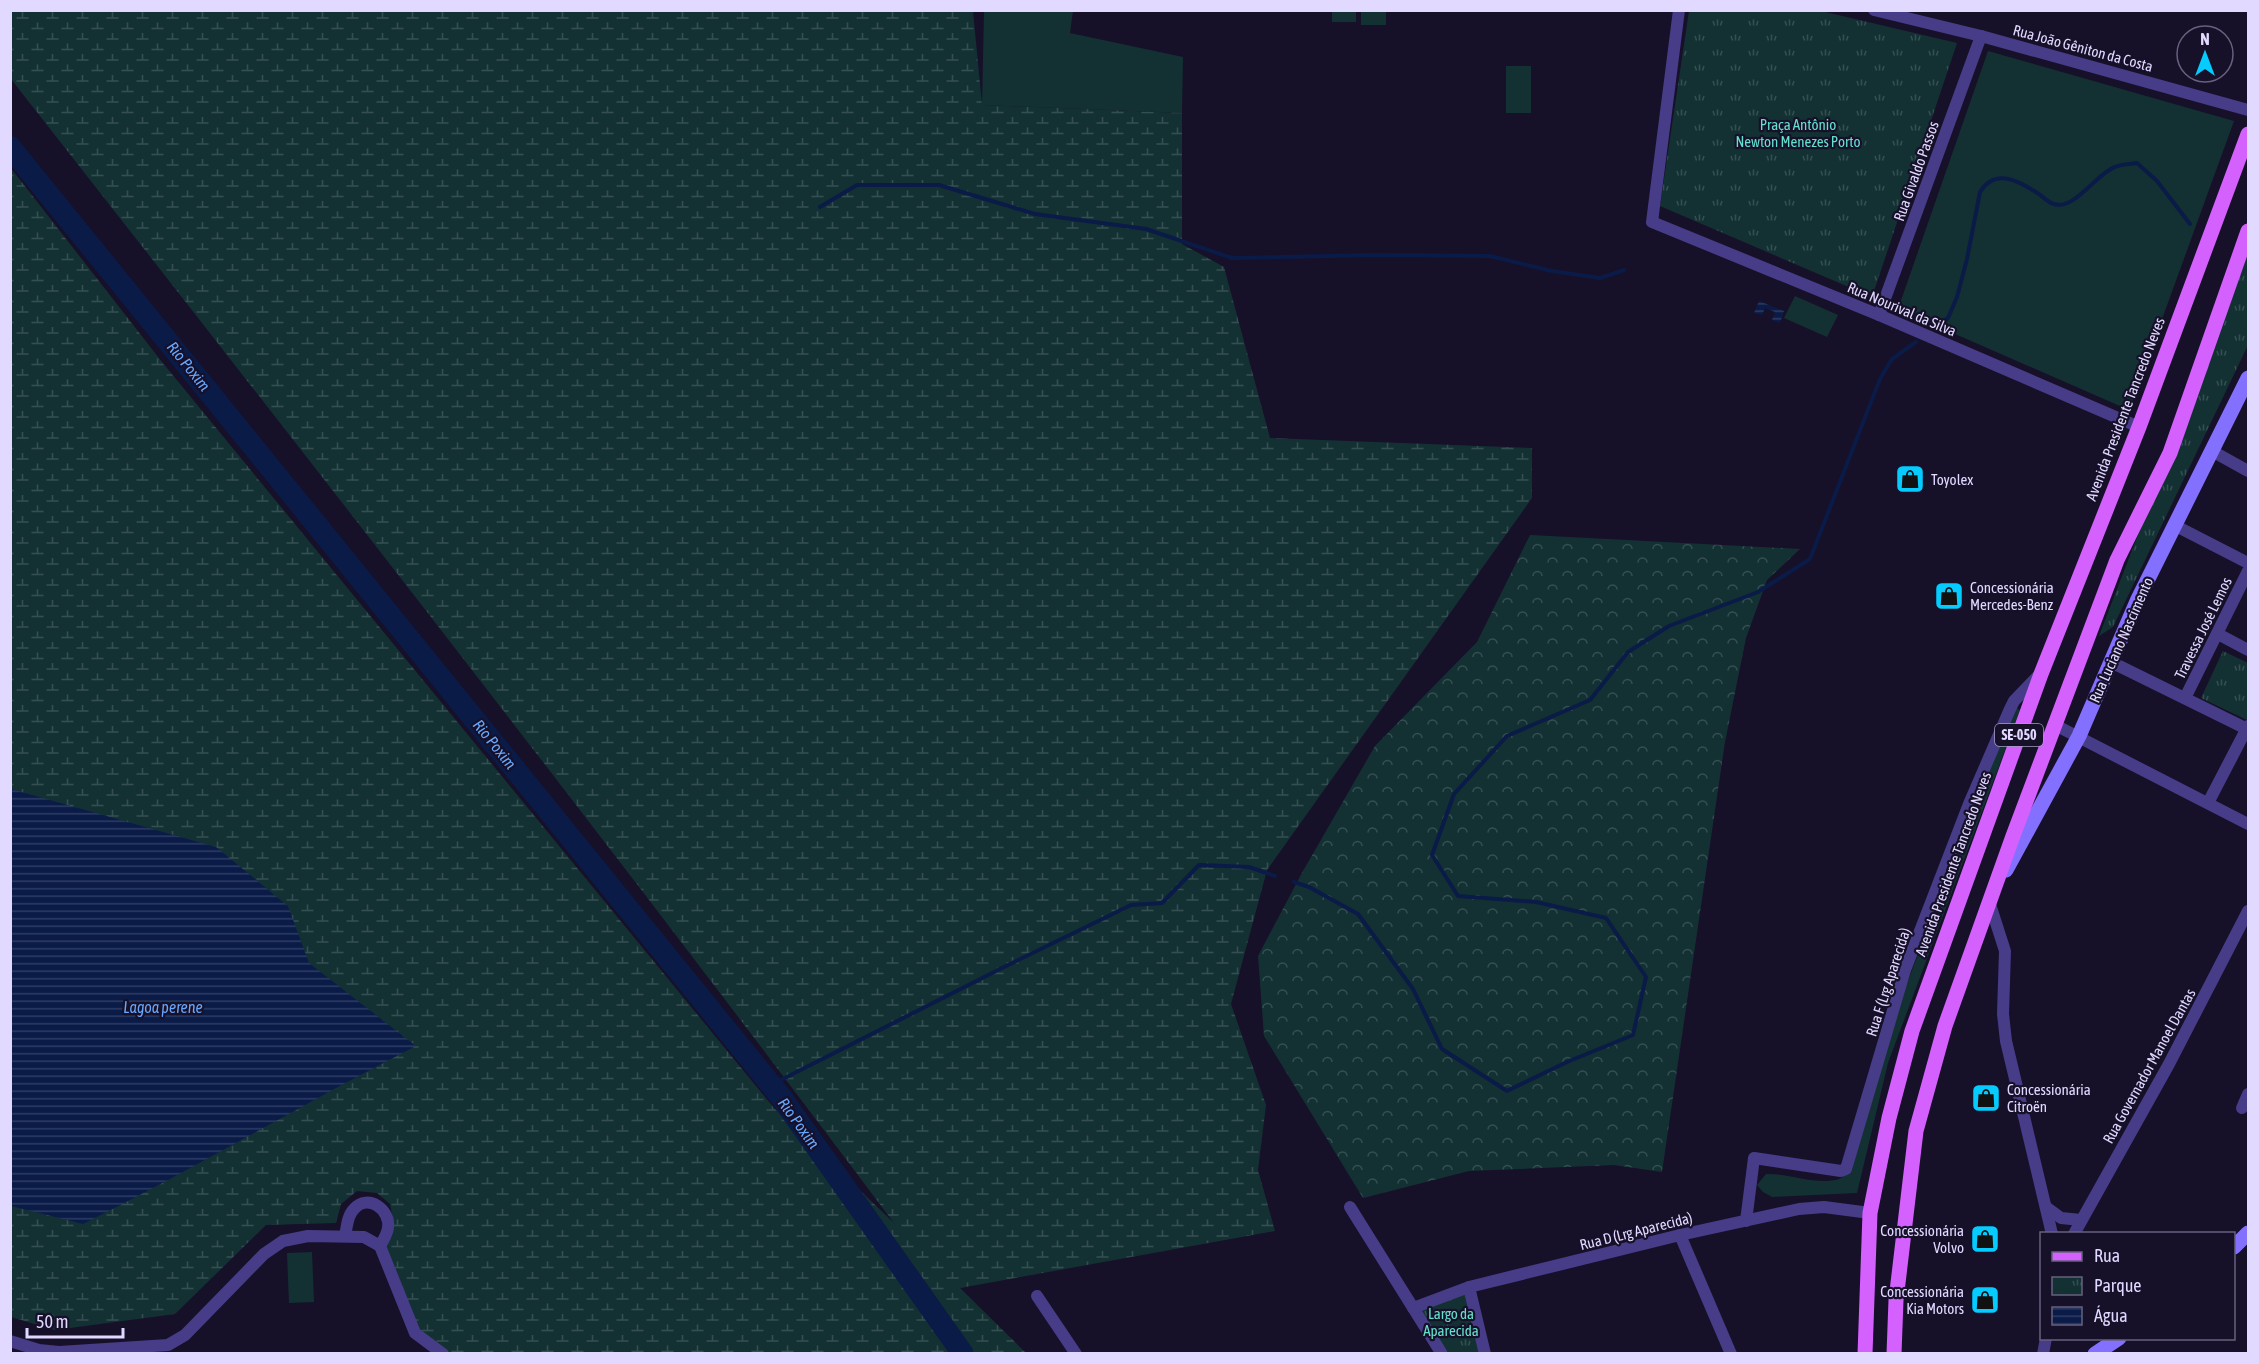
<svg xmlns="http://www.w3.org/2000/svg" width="2259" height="1364" font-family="'Asap Condensed',sans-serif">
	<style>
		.green { fill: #133133 }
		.forest { fill: url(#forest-crowns) }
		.wetland { fill: url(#wetland-marsh) }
		.park { fill: url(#park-tufts) }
		.water { fill: url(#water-rules) }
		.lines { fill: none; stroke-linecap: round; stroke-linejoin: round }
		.stream { stroke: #0b1b48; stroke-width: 4 }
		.river { stroke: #0b1b48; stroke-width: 22 }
		.street { stroke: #473c88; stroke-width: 12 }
		.secondary { stroke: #8370fe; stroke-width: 15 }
		.primary { stroke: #d460fe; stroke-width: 15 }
		.labels { text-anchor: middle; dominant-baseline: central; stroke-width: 4.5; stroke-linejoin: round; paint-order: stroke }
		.shield { fill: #171029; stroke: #a49dbf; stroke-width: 1.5 }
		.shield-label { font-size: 14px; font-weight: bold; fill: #e1d9ff }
		.street-label { font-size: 15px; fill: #e1d9ff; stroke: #171029 }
		.park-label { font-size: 15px; fill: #63e0ce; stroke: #171029 }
		.poi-label { font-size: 15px; fill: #e1d9ff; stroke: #171029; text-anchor: start }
		.water-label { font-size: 16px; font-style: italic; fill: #67a8fe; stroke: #171029 }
	</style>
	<defs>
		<pattern id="forest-crowns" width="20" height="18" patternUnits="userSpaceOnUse" patternTransform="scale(1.5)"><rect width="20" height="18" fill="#133133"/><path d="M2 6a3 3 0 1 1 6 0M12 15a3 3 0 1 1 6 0" fill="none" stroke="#354e52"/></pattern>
		<pattern id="wetland-marsh" width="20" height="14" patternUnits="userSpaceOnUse" patternTransform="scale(1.5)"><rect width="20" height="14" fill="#133133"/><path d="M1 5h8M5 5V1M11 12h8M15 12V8" fill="none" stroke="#354e52"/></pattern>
		<pattern id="park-tufts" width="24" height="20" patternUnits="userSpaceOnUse" patternTransform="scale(1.5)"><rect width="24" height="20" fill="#133133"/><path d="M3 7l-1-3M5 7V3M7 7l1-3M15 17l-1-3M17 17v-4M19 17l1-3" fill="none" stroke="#354e52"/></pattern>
		<pattern id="water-rules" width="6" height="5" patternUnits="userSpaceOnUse" patternTransform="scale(1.5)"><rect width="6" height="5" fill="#0b1b48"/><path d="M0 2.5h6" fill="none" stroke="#2e3c63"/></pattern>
	</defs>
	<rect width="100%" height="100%" fill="#171029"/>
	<g class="green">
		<polygon points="984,11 1073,11 1070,33 1183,57 1182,113 982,105"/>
		<rect x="1332" y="11" width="24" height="11"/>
		<rect x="1361" y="11" width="25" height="14"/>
		<polygon points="1988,51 2234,121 2129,410 1898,309"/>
		<rect x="1506" y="66" width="25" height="47"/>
		<polygon points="1795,296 1838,315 1827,337 1784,318"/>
		<path d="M 2013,706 L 2020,710 L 1888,1063 L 1857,1193 L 1772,1197 L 1763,1192 L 1757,1185 L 1766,1174 C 1790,1173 1816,1186 1839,1179 C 1843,1177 1848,1173 1852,1170 L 1880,1054 Z"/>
		<polygon points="312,1252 314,1302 289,1303 287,1253"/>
	</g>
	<polygon class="forest" points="1530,535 1800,549 1767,580 1746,638 1725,742 1662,1172 1614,1165 1469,1171 1363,1198 1264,1036 1258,956 1303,871 1375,746 1477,642"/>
	<path class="wetland" d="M 11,11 L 973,11 L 982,105 L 1182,113 L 1182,244 L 1224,267 L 1270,438 L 1532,448 L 1532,498 L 1267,870 L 1231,1004 L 1266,1105 L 1258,1170 L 1275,1231 L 960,1288 L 1026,1353 L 549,1354 L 548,1352 L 443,1353 L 424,1341 L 385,1243 L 394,1224 L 390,1204 L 377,1193 L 357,1191 L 341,1204 L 336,1223 L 266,1225 L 175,1314 L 55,1330 L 11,1317 L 10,167 L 162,362 L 774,1108 L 894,1223 C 605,838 308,458 11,79 Z"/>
	<g class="park">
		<polygon points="1689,11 1821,11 1957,43 1872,297 1660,206"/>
		<polygon points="2248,249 2248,345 2113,627 2099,636"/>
		<polygon points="2223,651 2248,663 2247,720 2201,698"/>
		<polygon points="1465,1293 1479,1353 1449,1353 1418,1312"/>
	</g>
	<g class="water">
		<polygon points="1759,301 1784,311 1780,323 1772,320 1775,312 1765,308 1762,315 1754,313"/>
		<path d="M 11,789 L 216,847 L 288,906 L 309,963 L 416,1046 C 304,1103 196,1168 83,1224 L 11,1206 Z"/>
	</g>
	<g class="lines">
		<g class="stream">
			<polyline points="820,207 857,185 939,185 1035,214 1146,229 1232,258 1376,255 1490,256 1552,271 1600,278 1624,270"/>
			<path d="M 1934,328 L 1948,318 L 1957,297 L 1967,259 L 1980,192 C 1995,167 2019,181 2039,194 C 2043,197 2049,203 2054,204 C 2074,211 2097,173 2115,167 C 2121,164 2130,164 2137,163 L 2157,181 L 2190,224"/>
			<polyline points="1294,882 1309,887 1358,914 1413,989 1442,1049 1507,1091 1567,1062 1633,1035 1646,977 1606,918 1536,902 1458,896 1432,855 1454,794 1507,736 1590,700 1628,652 1669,626 1758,592 1810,559 1880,379 1892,359 1916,342"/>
			<polyline points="771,1085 1004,967 1131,905 1162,903 1199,865 1249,867 1275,876"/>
		</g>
		<polyline class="river" points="10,147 781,1097 963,1354"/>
		<g class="street">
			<polyline points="1679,10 1652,222 1879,315 2139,427"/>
			<polyline points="1874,10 1981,36 2248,110"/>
			<polyline points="1879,315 1981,36"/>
			<polyline points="2212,451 2248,471"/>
			<polyline points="2174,525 2248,563"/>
			<polyline points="2218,634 2248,650"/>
			<polyline points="2111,662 2247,729"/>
			<polyline points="2185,698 2248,571"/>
			<polyline points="2055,725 2248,824"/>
			<polyline points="2208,803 2248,726"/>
			<polyline points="1989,901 2005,951 2003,1014 2006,1041 2052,1234"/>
			<polyline points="2242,1108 2248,1094"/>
			<polyline points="1350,1207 1442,1354"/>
			<polyline points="2046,1207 2061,1218 2081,1220"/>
			<polyline points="1746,1221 1754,1158 1841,1171 1846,1169 1905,970 1969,804 2010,709 2014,701 2040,674"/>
			<polyline points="2074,1234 2169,1064 2248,911"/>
			<polyline points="1680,1235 1731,1354"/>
			<path d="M 345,1236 C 347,1227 347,1216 354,1209 C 368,1193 391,1210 388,1228 C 387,1234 383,1241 380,1246"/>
			<polyline points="1469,1287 1485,1354"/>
			<polyline points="1037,1296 1076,1354"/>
			<polyline points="1413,1308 1469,1287 1680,1235 1799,1209 1824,1207 1870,1213"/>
			<polyline points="10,1341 39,1350 59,1352 168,1345 185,1335 264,1254 283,1241 308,1236 364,1237 380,1246 415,1333 443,1354"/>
			<polyline points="2043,1354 2046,1338"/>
		</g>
		<g class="secondary">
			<polyline points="2006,870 2079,736 2138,599 2248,378"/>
			<polyline points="2234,1247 2248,1233"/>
			<polyline points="2095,1354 2119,1338"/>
		</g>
		<g class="primary">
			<polyline points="1865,1354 1870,1213 1889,1118 1912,1031 2041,674 2139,427 2248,134"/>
			<polyline points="1894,1354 1896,1300 1916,1131 1945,1026 2013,836 2117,560 2170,453 2248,231"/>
		</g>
	</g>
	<defs>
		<g id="shop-square" transform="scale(1.5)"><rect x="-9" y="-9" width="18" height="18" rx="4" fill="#05cbfe" stroke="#171029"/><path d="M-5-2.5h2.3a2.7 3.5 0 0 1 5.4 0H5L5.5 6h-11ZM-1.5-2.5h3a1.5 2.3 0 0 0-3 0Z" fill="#111"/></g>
	</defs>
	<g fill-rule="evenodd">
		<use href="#shop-square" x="1910" y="479"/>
		<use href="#shop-square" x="1949" y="596"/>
		<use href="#shop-square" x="1986" y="1098"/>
		<use href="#shop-square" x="1985" y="1239"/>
		<use href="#shop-square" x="1985" y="1300"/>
	</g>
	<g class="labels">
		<rect class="shield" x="1995" y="724" width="48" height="22" rx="4.5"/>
		<g class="shield-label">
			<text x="2019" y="735">SE-050</text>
		</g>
		<g class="street-label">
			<text transform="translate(2083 48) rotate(15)">Rua João Gêniton da Costa</text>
			<text transform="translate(1916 171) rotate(-70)">Rua Givaldo Passos</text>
			<text transform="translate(1902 309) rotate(23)">Rua Nourival da Silva</text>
			<text transform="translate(2125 409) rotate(-69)">Avenida Presidente Tancredo Neves</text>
			<text transform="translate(2203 628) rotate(-64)">Travessa José Lemos</text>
			<text transform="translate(2121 640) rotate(-66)">Rua Luciano Nascimento</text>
			<text transform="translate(1953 864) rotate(-70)">Avenida Presidente Tancredo Neves</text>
			<text transform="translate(1888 982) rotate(-72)">Rua F (Lrg Aparecida)</text>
			<text transform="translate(2149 1066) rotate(-61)">Rua Governador Manoel Dantas</text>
			<text transform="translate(1636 1231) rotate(-14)">Rua D (Lrg Aparecida)</text>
		</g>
		<g class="park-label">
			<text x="1798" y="124">Praça Antônio<tspan x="1798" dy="17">Newton Menezes Porto</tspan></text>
			<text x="1451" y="1313">Largo da<tspan x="1451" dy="17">Aparecida</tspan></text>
		</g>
		<g class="poi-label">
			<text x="1931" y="479">Toyolex</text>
			<text x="1970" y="587">Concessionária<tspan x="1970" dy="17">Mercedes-Benz</tspan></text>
			<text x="2007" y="1089">Concessionária<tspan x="2007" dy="17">Citroën</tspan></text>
			<text x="1964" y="1230" text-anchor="end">Concessionária<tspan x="1964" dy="17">Volvo</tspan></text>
			<text x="1964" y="1291" text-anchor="end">Concessionária<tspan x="1964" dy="17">Kia Motors</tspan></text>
		</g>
		<g class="water-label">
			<text transform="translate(189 366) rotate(51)">Rio Poxim</text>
			<text transform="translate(495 744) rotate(51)">Rio Poxim</text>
			<text x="163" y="1007">Lagoa perene</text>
			<text transform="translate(799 1123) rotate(54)">Rio Poxim</text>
		</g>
	</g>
	<rect width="2259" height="1364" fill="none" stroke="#e1d9ff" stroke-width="24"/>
	<rect x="2040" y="1232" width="195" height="108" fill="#171029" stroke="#68607f" stroke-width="1.5"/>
	<rect x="2052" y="1252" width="30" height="9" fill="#d460fe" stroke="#68607f" stroke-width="1.5"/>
	<text x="2094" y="1262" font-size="18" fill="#e1d9ff">Rua</text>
	<rect x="2052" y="1277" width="30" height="18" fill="url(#park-tufts)" stroke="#68607f" stroke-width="1.5"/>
	<text x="2094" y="1292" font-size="18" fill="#e1d9ff">Parque</text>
	<rect x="2052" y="1307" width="30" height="18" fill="url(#water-rules)" stroke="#68607f" stroke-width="1.5"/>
	<text x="2094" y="1322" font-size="18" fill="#e1d9ff">Água</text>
	<g transform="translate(2205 54)"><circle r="28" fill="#171029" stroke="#68607f" stroke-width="1.5"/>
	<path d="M0-4.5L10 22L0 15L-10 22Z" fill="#05cbfe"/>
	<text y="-9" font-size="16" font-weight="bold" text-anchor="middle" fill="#e1d9ff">N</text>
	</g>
	<path d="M27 1328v9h96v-9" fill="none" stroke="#e1d9ff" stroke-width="3"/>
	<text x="36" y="1328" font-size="18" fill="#e1d9ff" stroke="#171029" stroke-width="4.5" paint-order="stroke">50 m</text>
</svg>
